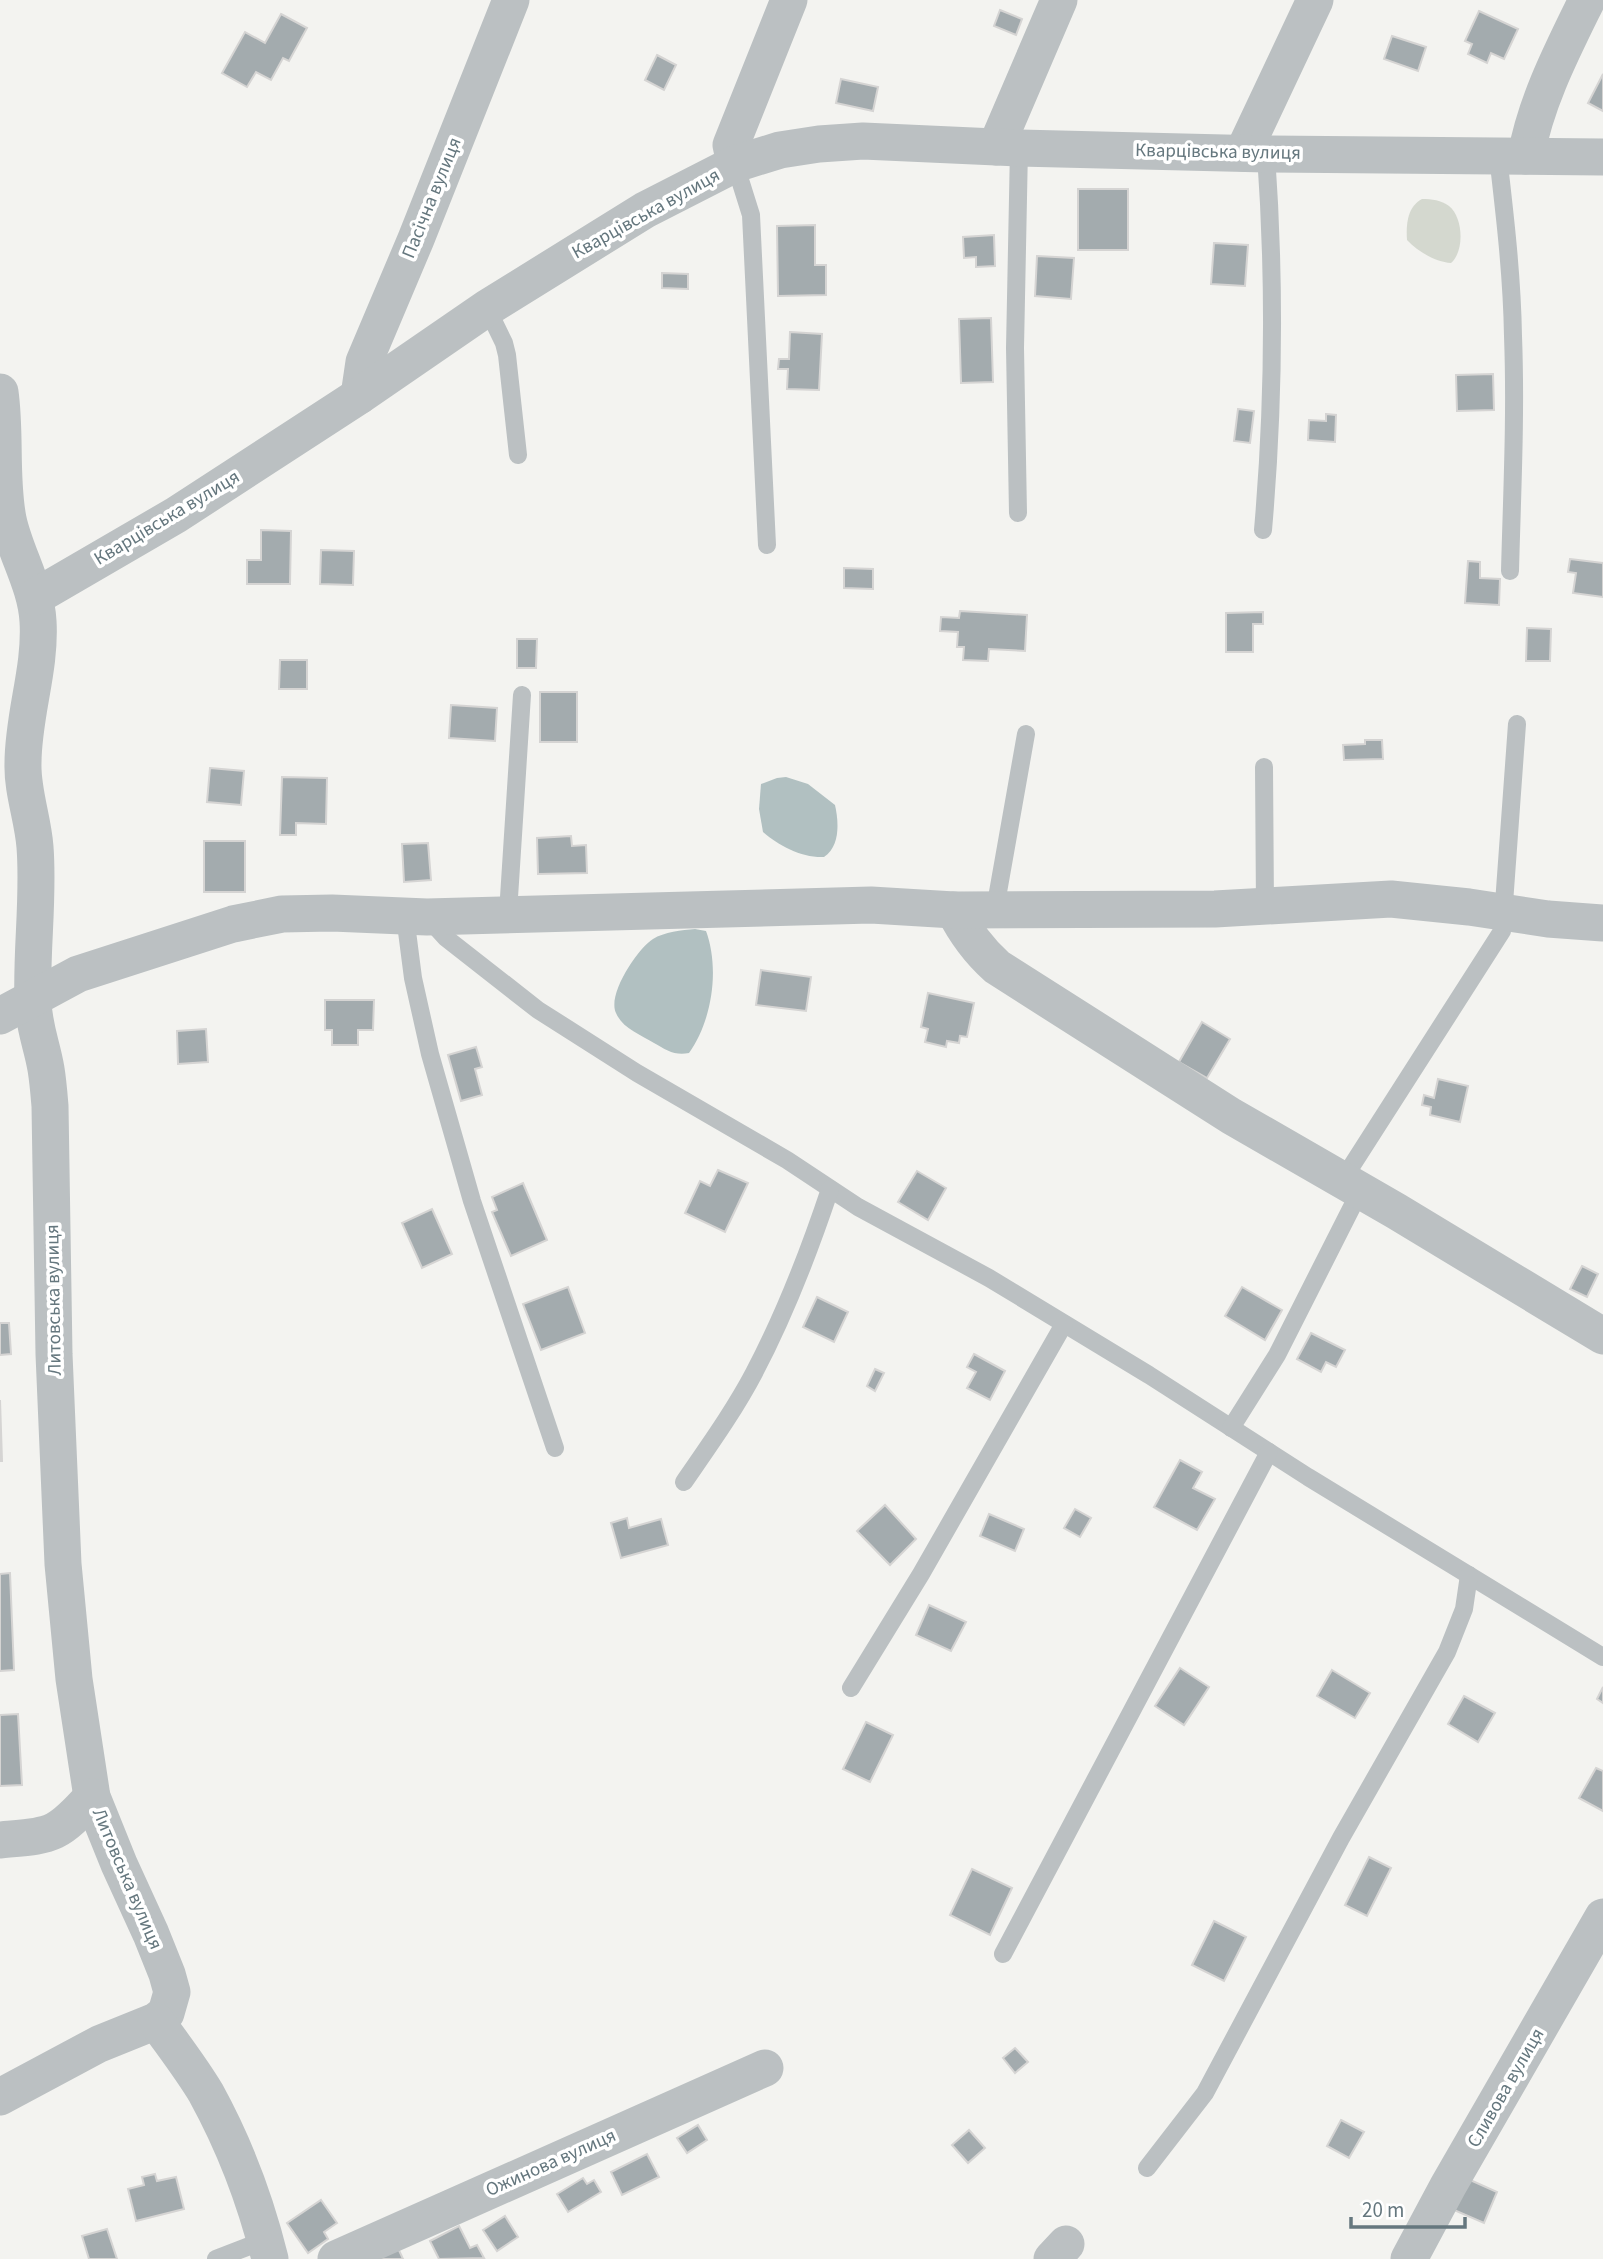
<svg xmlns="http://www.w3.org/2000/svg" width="1603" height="2259" font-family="'Source Sans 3',sans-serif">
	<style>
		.green { fill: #d4d8cf }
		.water { fill: #b1c0c1 }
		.building { fill: #a3abae; stroke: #d5d4d3; stroke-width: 2 }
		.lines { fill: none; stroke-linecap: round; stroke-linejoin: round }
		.service { stroke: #bbc0c2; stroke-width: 18 }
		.minor { stroke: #bbc0c2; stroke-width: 37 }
		.labels { text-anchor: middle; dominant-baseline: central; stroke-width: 7; stroke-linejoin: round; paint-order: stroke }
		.street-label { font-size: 19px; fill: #65777e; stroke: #fff }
	</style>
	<rect width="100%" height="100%" fill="#f3f3f0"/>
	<path class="green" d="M 1422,199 C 1432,199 1441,200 1449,206 C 1463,217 1465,251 1451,263 C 1436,262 1418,252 1407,240 C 1406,225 1407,207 1422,199 Z"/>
	<g class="water">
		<path d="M 786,777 L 808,784 L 835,805 C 839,823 840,846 824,857 C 802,858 779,846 763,832 L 759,809 L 761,784 L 777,778 Z"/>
		<path d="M 695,929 L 706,931 C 720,969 712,1021 689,1053 C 675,1056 666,1050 654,1043 C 641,1035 622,1028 616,1013 C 607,995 637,949 653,939 C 664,932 682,930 695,929 Z"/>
	</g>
	<g class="building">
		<polygon points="1000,10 1022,19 1016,35 994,26"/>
		<polygon points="1479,11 1518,29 1504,59 1491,53 1487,63 1468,54 1472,44 1465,41"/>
		<polygon points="281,14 307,28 289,61 283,58 271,80 256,72 247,87 222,73 245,32 265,43"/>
		<polygon points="1392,36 1426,47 1418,71 1384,59"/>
		<polygon points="657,55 676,65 664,90 645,80"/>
		<polygon points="1603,74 1603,111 1588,103"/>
		<polygon points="841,79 878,87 873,111 836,103"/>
		<rect x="1078" y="189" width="50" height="61"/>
		<polygon points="815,225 815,265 826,265 826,295 778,296 777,226"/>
		<polygon points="994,235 995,266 976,267 976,257 964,258 963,237"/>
		<polygon points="1214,243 1248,245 1245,286 1211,284"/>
		<polygon points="1037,256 1074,258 1071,299 1035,296"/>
		<polygon points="662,273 688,274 688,289 662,288"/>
		<polygon points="991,318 993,382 961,383 959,319"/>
		<polygon points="790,332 822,334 819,390 787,389 788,369 778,369 779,359 789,359"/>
		<polygon points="1493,374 1494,410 1457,411 1456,375"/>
		<polygon points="1238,409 1254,411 1250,443 1234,441"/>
		<polygon points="1326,414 1336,415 1335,442 1308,440 1309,420 1326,421"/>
		<polygon points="261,530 291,531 290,584 247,584 247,560 261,560"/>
		<polygon points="321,550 354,551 353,585 320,584"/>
		<polygon points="1570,559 1603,563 1603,597 1573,593 1576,573 1568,572"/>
		<polygon points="1468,561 1480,562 1480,578 1500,579 1499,605 1465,603"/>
		<polygon points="844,568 873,569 873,589 844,588"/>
		<polygon points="960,611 1027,615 1025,651 989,649 988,661 963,660 964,647 957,647 958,632 940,631 941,617 959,618"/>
		<polygon points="1263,612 1263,624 1253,624 1253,652 1226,652 1226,613"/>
		<polygon points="1527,628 1551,629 1550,661 1526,661"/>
		<polygon points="517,639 537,639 536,668 517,668"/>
		<polygon points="280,660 307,660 307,689 279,689"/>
		<rect x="540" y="692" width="37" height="50"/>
		<polygon points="451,705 497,708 495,741 449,738"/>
		<polygon points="1365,740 1382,740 1383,759 1344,760 1343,745 1365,744"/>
		<polygon points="210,768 244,771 241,805 207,802"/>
		<polygon points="282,777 327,778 326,824 296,823 296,835 280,835"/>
		<polygon points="571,836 572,846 586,845 587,873 538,874 537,838"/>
		<rect x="204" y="841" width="41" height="51"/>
		<polygon points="428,843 431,880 404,882 402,844"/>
		<polygon points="761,970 811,977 806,1011 756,1005"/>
		<polygon points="928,993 974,1003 967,1037 960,1036 959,1043 947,1041 946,1047 925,1042 928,1029 921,1027"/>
		<polygon points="325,1000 374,1000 373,1030 358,1030 358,1045 332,1045 332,1030 325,1030"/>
		<polygon points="1202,1022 1230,1039 1207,1078 1179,1062"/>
		<polygon points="206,1029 208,1062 178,1064 177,1031"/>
		<polygon points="476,1047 482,1067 475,1069 482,1095 461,1101 448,1055"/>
		<polygon points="1438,1079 1468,1086 1460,1122 1430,1115 1431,1107 1422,1105 1424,1095 1434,1098"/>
		<polygon points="718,1170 748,1183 725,1232 685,1213 700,1181 710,1186"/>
		<polygon points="917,1171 946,1188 928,1220 898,1202"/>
		<polygon points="523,1183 547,1240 511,1256 492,1212 497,1210 492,1197"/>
		<polygon points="432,1209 452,1254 422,1268 402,1223"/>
		<polygon points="1582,1266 1598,1274 1587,1297 1570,1289"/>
		<polygon points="568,1287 585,1333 541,1350 523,1304"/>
		<polygon points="1242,1287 1282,1310 1265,1340 1225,1316"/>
		<polygon points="817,1297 848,1312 834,1342 803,1327"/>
		<polygon points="0,1323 9,1323 11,1354 0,1355"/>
		<polygon points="1311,1333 1345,1350 1336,1367 1326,1362 1321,1372 1297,1359"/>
		<polygon points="974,1354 1005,1371 990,1400 967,1388 976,1372 967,1367"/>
		<polygon points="875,1369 884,1373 875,1391 867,1386"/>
		<polygon points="0,1400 2,1461 0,1461"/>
		<polygon points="1180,1460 1202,1472 1193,1488 1215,1499 1197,1530 1154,1507"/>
		<polygon points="885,1505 916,1539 890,1565 857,1531"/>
		<polygon points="1075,1509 1091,1518 1080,1537 1064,1528"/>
		<polygon points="989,1514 1024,1529 1015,1551 980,1536"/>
		<polygon points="627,1518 629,1528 661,1519 668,1545 621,1558 611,1523"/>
		<polygon points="10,1573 14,1670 0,1671 0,1574"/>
		<polygon points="929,1605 966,1622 951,1651 916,1635"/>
		<polygon points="1180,1668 1209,1687 1184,1725 1155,1706"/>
		<polygon points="1332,1670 1370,1693 1355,1718 1317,1696"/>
		<polygon points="1603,1687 1603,1703 1597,1699"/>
		<polygon points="1464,1696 1495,1713 1478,1742 1448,1724"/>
		<polygon points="18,1714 22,1785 0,1786 0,1715"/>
		<polygon points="866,1722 893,1735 870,1782 843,1769"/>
		<polygon points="1596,1768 1603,1771 1603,1811 1579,1798"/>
		<polygon points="1369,1857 1391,1868 1367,1916 1345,1905"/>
		<polygon points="972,1869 1012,1888 990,1935 950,1915"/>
		<polygon points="1214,1921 1246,1937 1224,1981 1192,1965"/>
		<polygon points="1015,2048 1028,2062 1015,2073 1003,2058"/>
		<polygon points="1341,2120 1364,2132 1349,2158 1327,2146"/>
		<polygon points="698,2125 707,2140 687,2153 677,2138"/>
		<polygon points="969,2130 985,2148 968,2163 952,2145"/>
		<polygon points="647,2154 659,2177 622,2195 611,2172"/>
		<polygon points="155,2174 157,2181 176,2177 184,2209 136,2221 128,2189 144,2185 142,2177"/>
		<polygon points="583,2178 587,2184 594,2180 601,2192 568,2212 557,2194"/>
		<polygon points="1468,2179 1497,2192 1484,2223 1454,2210"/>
		<polygon points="321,2200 337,2223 324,2232 328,2239 308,2253 287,2223"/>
		<polygon points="505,2216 518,2237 497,2251 483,2230"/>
		<polygon points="459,2226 470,2248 477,2245 484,2258 439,2259 430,2241"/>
		<polygon points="107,2229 117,2259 89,2259 82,2236"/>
		<polygon points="397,2246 403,2259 372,2259"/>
	</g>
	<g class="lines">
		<g class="service">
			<path d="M 1498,156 C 1505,216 1512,276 1513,336 C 1516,415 1512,493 1510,571"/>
			<polyline points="735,164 751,215 767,545"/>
			<polyline points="487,308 504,343 507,355 518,455"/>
			<polyline points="1018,513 1015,348 1019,148"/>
			<path d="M 1263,530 C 1274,404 1275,280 1266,154"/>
			<polyline points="1264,767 1265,908"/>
			<polyline points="995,909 1026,734"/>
			<polyline points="508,913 522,695"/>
			<polyline points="405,916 413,978 430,1054 472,1201 555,1448"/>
			<polyline points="427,917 446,938 538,1010 637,1073 787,1160 858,1207 989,1278 1149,1375 1308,1477 1603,1657"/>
			<polyline points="1342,1181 1502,931 1517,724"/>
			<polyline points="1231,1428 1277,1355 1360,1191"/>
			<path d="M 684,1482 C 708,1447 734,1411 754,1373 C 785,1314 809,1252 830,1189"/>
			<polyline points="851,1688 921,1574 1064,1324"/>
			<polyline points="1003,1954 1269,1452"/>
			<polyline points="1147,2168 1205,2093 1341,1838 1447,1652 1464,1609 1469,1575"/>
			<polyline points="216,2259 265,2240"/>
		</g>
		<g class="minor">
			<polyline points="996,147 1059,0"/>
			<polyline points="1243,153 1315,0"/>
			<path d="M 1526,156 C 1536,101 1562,51 1587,0"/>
			<polyline points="735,164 731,145 789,0"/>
			<path d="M 0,392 C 6,434 0,478 8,519 C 15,553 36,585 38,621 C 41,669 23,715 23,763 C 22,791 33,819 35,847 C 39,899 31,950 33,1002 C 34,1028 42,1045 46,1069 C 48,1081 49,1094 50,1106 L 54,1354 L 63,1564 L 74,1679 L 92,1797 L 119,1864 L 151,1934 L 167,1974 L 172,1992 L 166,2013 L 156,2021 L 99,2044 L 0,2097"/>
			<polyline points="359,396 364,362 416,239 511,0"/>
			<polyline points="35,597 176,515 359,396 487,308 645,210 735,164 780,150 819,144 863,141 1019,148 1266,154 1603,157"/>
			<path d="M 954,910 C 965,932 978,950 997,967 L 1231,1116 L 1396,1211 L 1603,1336"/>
			<polyline points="0,1016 78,974 233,924 282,914 332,913 427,917 871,905 954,910 1215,909 1391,899 1469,907 1548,919 1603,923"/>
			<path d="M 0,1840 C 53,1835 56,1837 92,1797"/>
			<path d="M 156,2021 C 173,2045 191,2068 206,2093 C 234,2144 256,2202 270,2259"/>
			<polyline points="336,2259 765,2068"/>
			<polyline points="1052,2259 1066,2244"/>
			<polyline points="1409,2259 1448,2186 1603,1917"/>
		</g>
	</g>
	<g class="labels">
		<g class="street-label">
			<text transform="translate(1218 152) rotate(1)">Кварцівська вулиця</text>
			<text transform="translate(432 198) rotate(-68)">Пасічна вулиця</text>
			<text transform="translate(646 214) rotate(-29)">Кварцівська вулиця</text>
			<text transform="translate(167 518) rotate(-31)">Кварцівська вулиця</text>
			<text transform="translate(54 1300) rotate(-91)">Литовська вулиця</text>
			<text transform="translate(127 1879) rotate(67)">Литовська вулиця</text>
			<text transform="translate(1506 2088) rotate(-60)">Сливова вулиця</text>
			<text transform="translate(551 2163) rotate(-24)">Ожинова вулиця</text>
		</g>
	</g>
	<path d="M1351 2217v10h114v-10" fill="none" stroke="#65777e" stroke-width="3.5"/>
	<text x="1362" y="2217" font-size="21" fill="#65777e" stroke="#ffffff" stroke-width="5" paint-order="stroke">20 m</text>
</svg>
